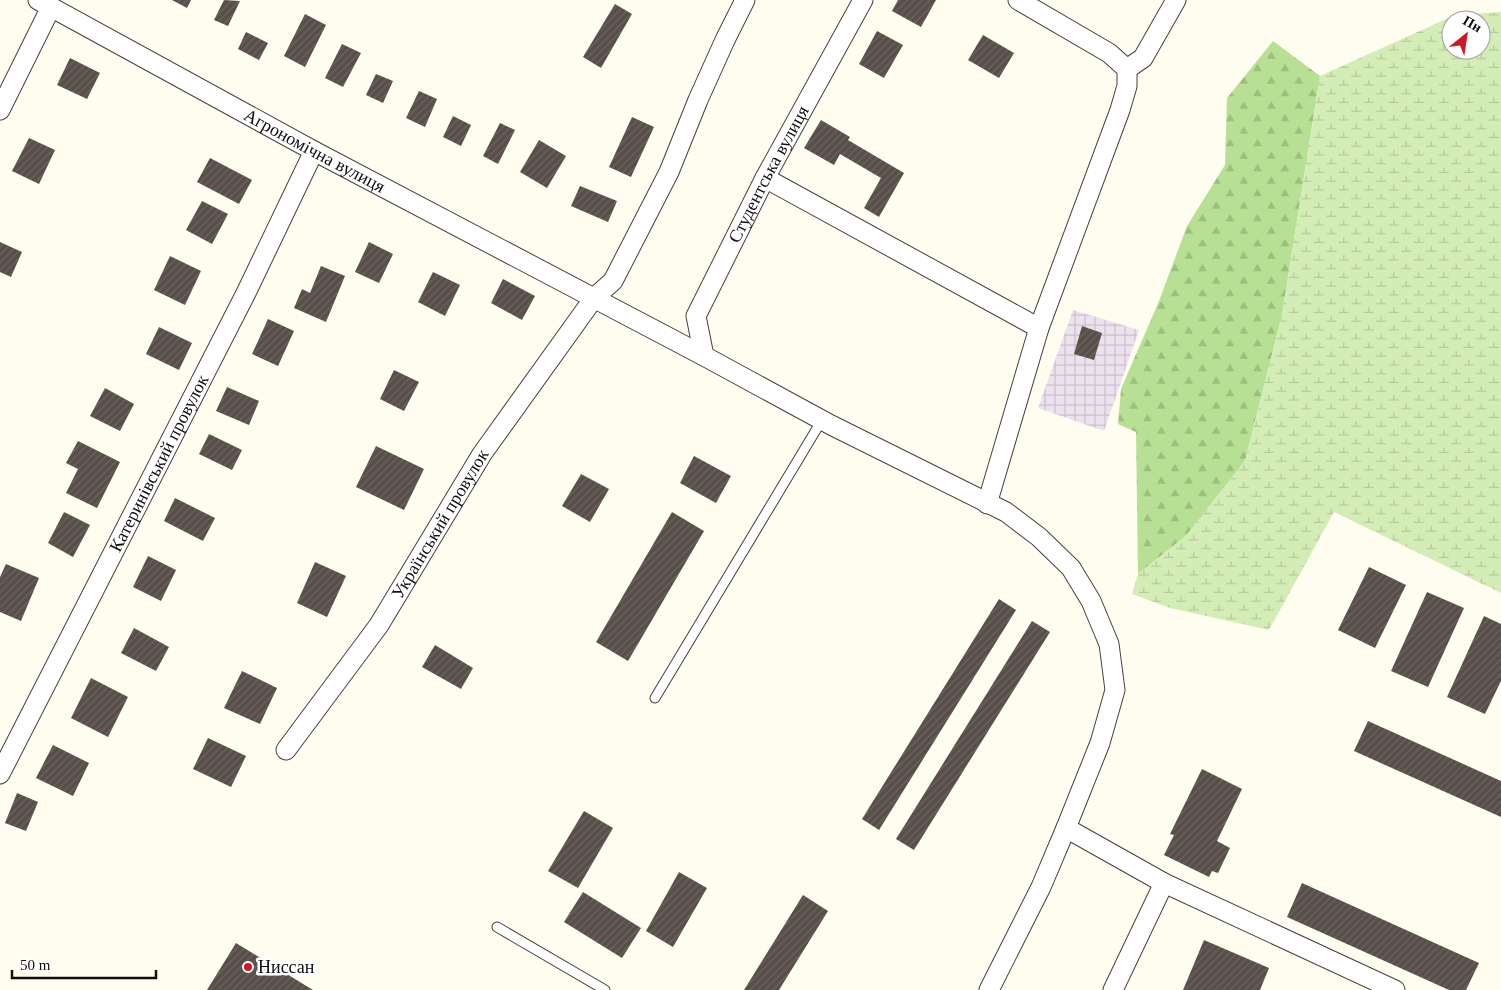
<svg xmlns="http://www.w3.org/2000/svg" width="1501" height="990" font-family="'Times New Roman',serif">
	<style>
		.industrial { fill: url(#industrial-grid) }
		.forest { fill: url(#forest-firs) }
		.wetland { fill: url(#wetland-marsh); fill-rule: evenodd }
		.building { fill: url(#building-hatch) }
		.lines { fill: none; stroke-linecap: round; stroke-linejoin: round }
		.lane-casing { stroke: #424242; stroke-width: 11 }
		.street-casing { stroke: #424242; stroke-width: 21 }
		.lane { stroke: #fff; stroke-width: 9 }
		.street { stroke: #fff; stroke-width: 19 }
		.poi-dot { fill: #cb1a27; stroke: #fff; stroke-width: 2 }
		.labels { text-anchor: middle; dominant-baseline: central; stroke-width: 5; stroke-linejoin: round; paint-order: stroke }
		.street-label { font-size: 18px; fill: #0f0f0f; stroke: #fff }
		.poi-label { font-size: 18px; fill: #0f0f0f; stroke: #fff; text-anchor: start }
	</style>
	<defs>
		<pattern id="industrial-grid" width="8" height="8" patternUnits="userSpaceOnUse" patternTransform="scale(1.25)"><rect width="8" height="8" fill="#ece2ee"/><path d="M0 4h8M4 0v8" fill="none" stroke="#c9c1cb"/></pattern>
		<pattern id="forest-firs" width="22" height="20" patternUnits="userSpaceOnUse" patternTransform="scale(1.25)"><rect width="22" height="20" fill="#b8e094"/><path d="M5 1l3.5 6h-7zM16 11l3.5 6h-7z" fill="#9dbf7e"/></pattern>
		<pattern id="wetland-marsh" width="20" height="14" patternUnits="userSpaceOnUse" patternTransform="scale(1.25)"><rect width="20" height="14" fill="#d4edb6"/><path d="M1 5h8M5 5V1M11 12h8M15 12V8" fill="none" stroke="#b5ca9b"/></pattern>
		<pattern id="building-hatch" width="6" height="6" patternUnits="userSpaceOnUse" patternTransform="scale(1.25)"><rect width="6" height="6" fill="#584f4a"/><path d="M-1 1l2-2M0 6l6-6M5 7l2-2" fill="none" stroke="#6b6460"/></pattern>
	</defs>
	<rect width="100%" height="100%" fill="#fffcf0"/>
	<polygon class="industrial" points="1073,310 1139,330 1104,431 1038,408"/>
	<polygon class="forest" points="1273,41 1320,76 1282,315 1245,461 1186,536 1138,574 1136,432 1118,424 1121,389 1159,301 1187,226 1225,165 1227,98"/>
	<path class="wetland" d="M 1501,12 L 1501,593 L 1334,512 L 1269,630 L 1170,608 L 1132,594 L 1138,574 L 1186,536 L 1245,461 L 1282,315 L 1320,76 L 1455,15 ZM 1451,20 L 1481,20 L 1481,50 L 1451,50 Z"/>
	<g class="building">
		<polygon points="172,0 191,0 187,8"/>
		<polygon points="224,0 240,1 228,26 214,20"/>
		<polygon points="898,0 936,0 921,27 892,11"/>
		<polygon points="615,4 632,14 601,68 583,57"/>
		<polygon points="305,14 326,25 305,67 284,56"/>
		<polygon points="877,31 903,45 884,78 859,64"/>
		<polygon points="246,32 268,43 259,60 238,49"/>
		<polygon points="983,35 1014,53 999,78 968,60"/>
		<polygon points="342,44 361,53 343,87 325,78"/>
		<polygon points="70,58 100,73 87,99 57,85"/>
		<polygon points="376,74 393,81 383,103 366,95"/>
		<polygon points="419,91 437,99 425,127 406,118"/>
		<polygon points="453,116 471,125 461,146 443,137"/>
		<polygon points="632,117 654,127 631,177 609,167"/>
		<polygon points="821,120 850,137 848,140 904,173 879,217 864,208 881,178 840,154 834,165 804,148"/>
		<polygon points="500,123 515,130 498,164 483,156"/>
		<polygon points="29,138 55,150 39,184 12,171"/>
		<polygon points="539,140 566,156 547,188 520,172"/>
		<polygon points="210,158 252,180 239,204 197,182"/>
		<polygon points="580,186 617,201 608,222 571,206"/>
		<polygon points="202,201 228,214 212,244 186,230"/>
		<polygon points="0,242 22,252 11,277 0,272"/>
		<polygon points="369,242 393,254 379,283 355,272"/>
		<polygon points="170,256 201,271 185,305 154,290"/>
		<polygon points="321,266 345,276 326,322 294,308 302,289 310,293"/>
		<polygon points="433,272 460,285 445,316 418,302"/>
		<polygon points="503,279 535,296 522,320 491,303"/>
		<polygon points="268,319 294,331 278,366 252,354"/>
		<polygon points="1082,326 1102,333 1094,360 1074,354"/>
		<polygon points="159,327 192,343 179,370 146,354"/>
		<polygon points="394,370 419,382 404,411 380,399"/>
		<polygon points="227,387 259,401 249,425 216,411"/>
		<polygon points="105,388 134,404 120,431 90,416"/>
		<polygon points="209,434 242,450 232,470 199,454"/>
		<polygon points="78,441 120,462 97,508 66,493 78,469 66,463"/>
		<polygon points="376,446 424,469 404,510 356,487"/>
		<polygon points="694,456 731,476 716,503 680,483"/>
		<polygon points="581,474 609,489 590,522 562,506"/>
		<polygon points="175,498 215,518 203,541 164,521"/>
		<polygon points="64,512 90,525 73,557 48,543"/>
		<polygon points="672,512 704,531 628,661 596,642"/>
		<polygon points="148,556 176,570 161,601 133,587"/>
		<polygon points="315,562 346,576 327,617 297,603"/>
		<polygon points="6,564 39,578 21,621 0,612 0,577"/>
		<polygon points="1369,567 1406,585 1375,648 1338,630"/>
		<polygon points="1427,592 1464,608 1428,687 1391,671"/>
		<polygon points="999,599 1016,610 879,830 862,819"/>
		<polygon points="1484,616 1501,624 1501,681 1485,714 1447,697"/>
		<polygon points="1032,621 1050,632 914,850 896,839"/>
		<polygon points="134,628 169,647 156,671 121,653"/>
		<polygon points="435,645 473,668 461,689 422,667"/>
		<polygon points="242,671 277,688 260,724 224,708"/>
		<polygon points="91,678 128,697 108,737 71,718"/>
		<polygon points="1368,721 1501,781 1501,817 1354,751"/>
		<polygon points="208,738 246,756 231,787 193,769"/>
		<polygon points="53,745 89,763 73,796 36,778"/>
		<polygon points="1202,769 1242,789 1217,841 1230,848 1218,873 1212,871 1209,877 1164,855 1174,835 1170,834"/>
		<polygon points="17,793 38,802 26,831 5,823"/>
		<polygon points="584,811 613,828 578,888 548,871"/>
		<polygon points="679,872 707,888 673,947 646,931"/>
		<polygon points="1302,883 1479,963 1466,990 1449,990 1287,917"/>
		<polygon points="583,892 641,928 622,958 564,922"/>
		<polygon points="803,895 828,911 779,990 744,990"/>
		<polygon points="1204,940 1269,968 1260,990 1183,990"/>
		<polygon points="236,943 313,990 207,990"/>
	</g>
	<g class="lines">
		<g class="lane-casing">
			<g id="lane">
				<polyline points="655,698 822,420"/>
				<polyline points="497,927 605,990"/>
			</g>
		</g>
		<g class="street-casing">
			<g id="street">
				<path id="s1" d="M 38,0 L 314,151 L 704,356 L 831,425 L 1006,512 L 1039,537 L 1071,568 L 1091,601 L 1109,644 L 1115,690 L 1100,743 L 1066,828 L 1041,887 L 989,990"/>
				<polyline points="1127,69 1143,58 1176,0"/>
				<polyline points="0,110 51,7"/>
				<polyline points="765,178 1039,328"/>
				<path id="s2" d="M 704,356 L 696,316 L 765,178 L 863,0"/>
				<polyline points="987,504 1039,328 1120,110 1127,86 1127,69 1109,53 1018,0"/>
				<path id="s3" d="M 286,750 L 379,625 L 482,454 L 594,298 L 613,281 L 669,172 L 698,100 L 725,40 L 745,0"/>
				<path id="s4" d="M 0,774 L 246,293 L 314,151"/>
				<polyline points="1066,828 1164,883 1395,990"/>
				<polyline points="1113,990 1164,883"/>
			</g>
		</g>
		<use href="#lane" class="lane"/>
		<use href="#street" class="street"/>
	</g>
	<circle class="poi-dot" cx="248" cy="967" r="5"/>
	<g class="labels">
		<g class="street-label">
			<text stroke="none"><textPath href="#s1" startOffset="315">Агрономічна вулиця</textPath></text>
			<text stroke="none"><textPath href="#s2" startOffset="200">Студентська вулиця</textPath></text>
			<text stroke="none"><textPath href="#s4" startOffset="349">Катеринівський провулок</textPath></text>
			<text stroke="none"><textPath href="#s3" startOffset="274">Український провулок</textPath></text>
		</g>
		<g class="poi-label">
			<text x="258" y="967">Ниссан</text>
		</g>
	</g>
	<g transform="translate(1466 35) rotate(30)"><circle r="24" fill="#ffffff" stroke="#9f9f9f"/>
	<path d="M0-4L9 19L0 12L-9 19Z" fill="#cb1a27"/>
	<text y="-8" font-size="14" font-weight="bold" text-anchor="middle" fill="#0f0f0f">Пн</text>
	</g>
	<path d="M12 970v8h144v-8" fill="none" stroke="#0f0f0f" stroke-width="2.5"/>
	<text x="20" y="970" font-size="15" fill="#0f0f0f" stroke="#ffffff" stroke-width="4" paint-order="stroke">50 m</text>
</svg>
